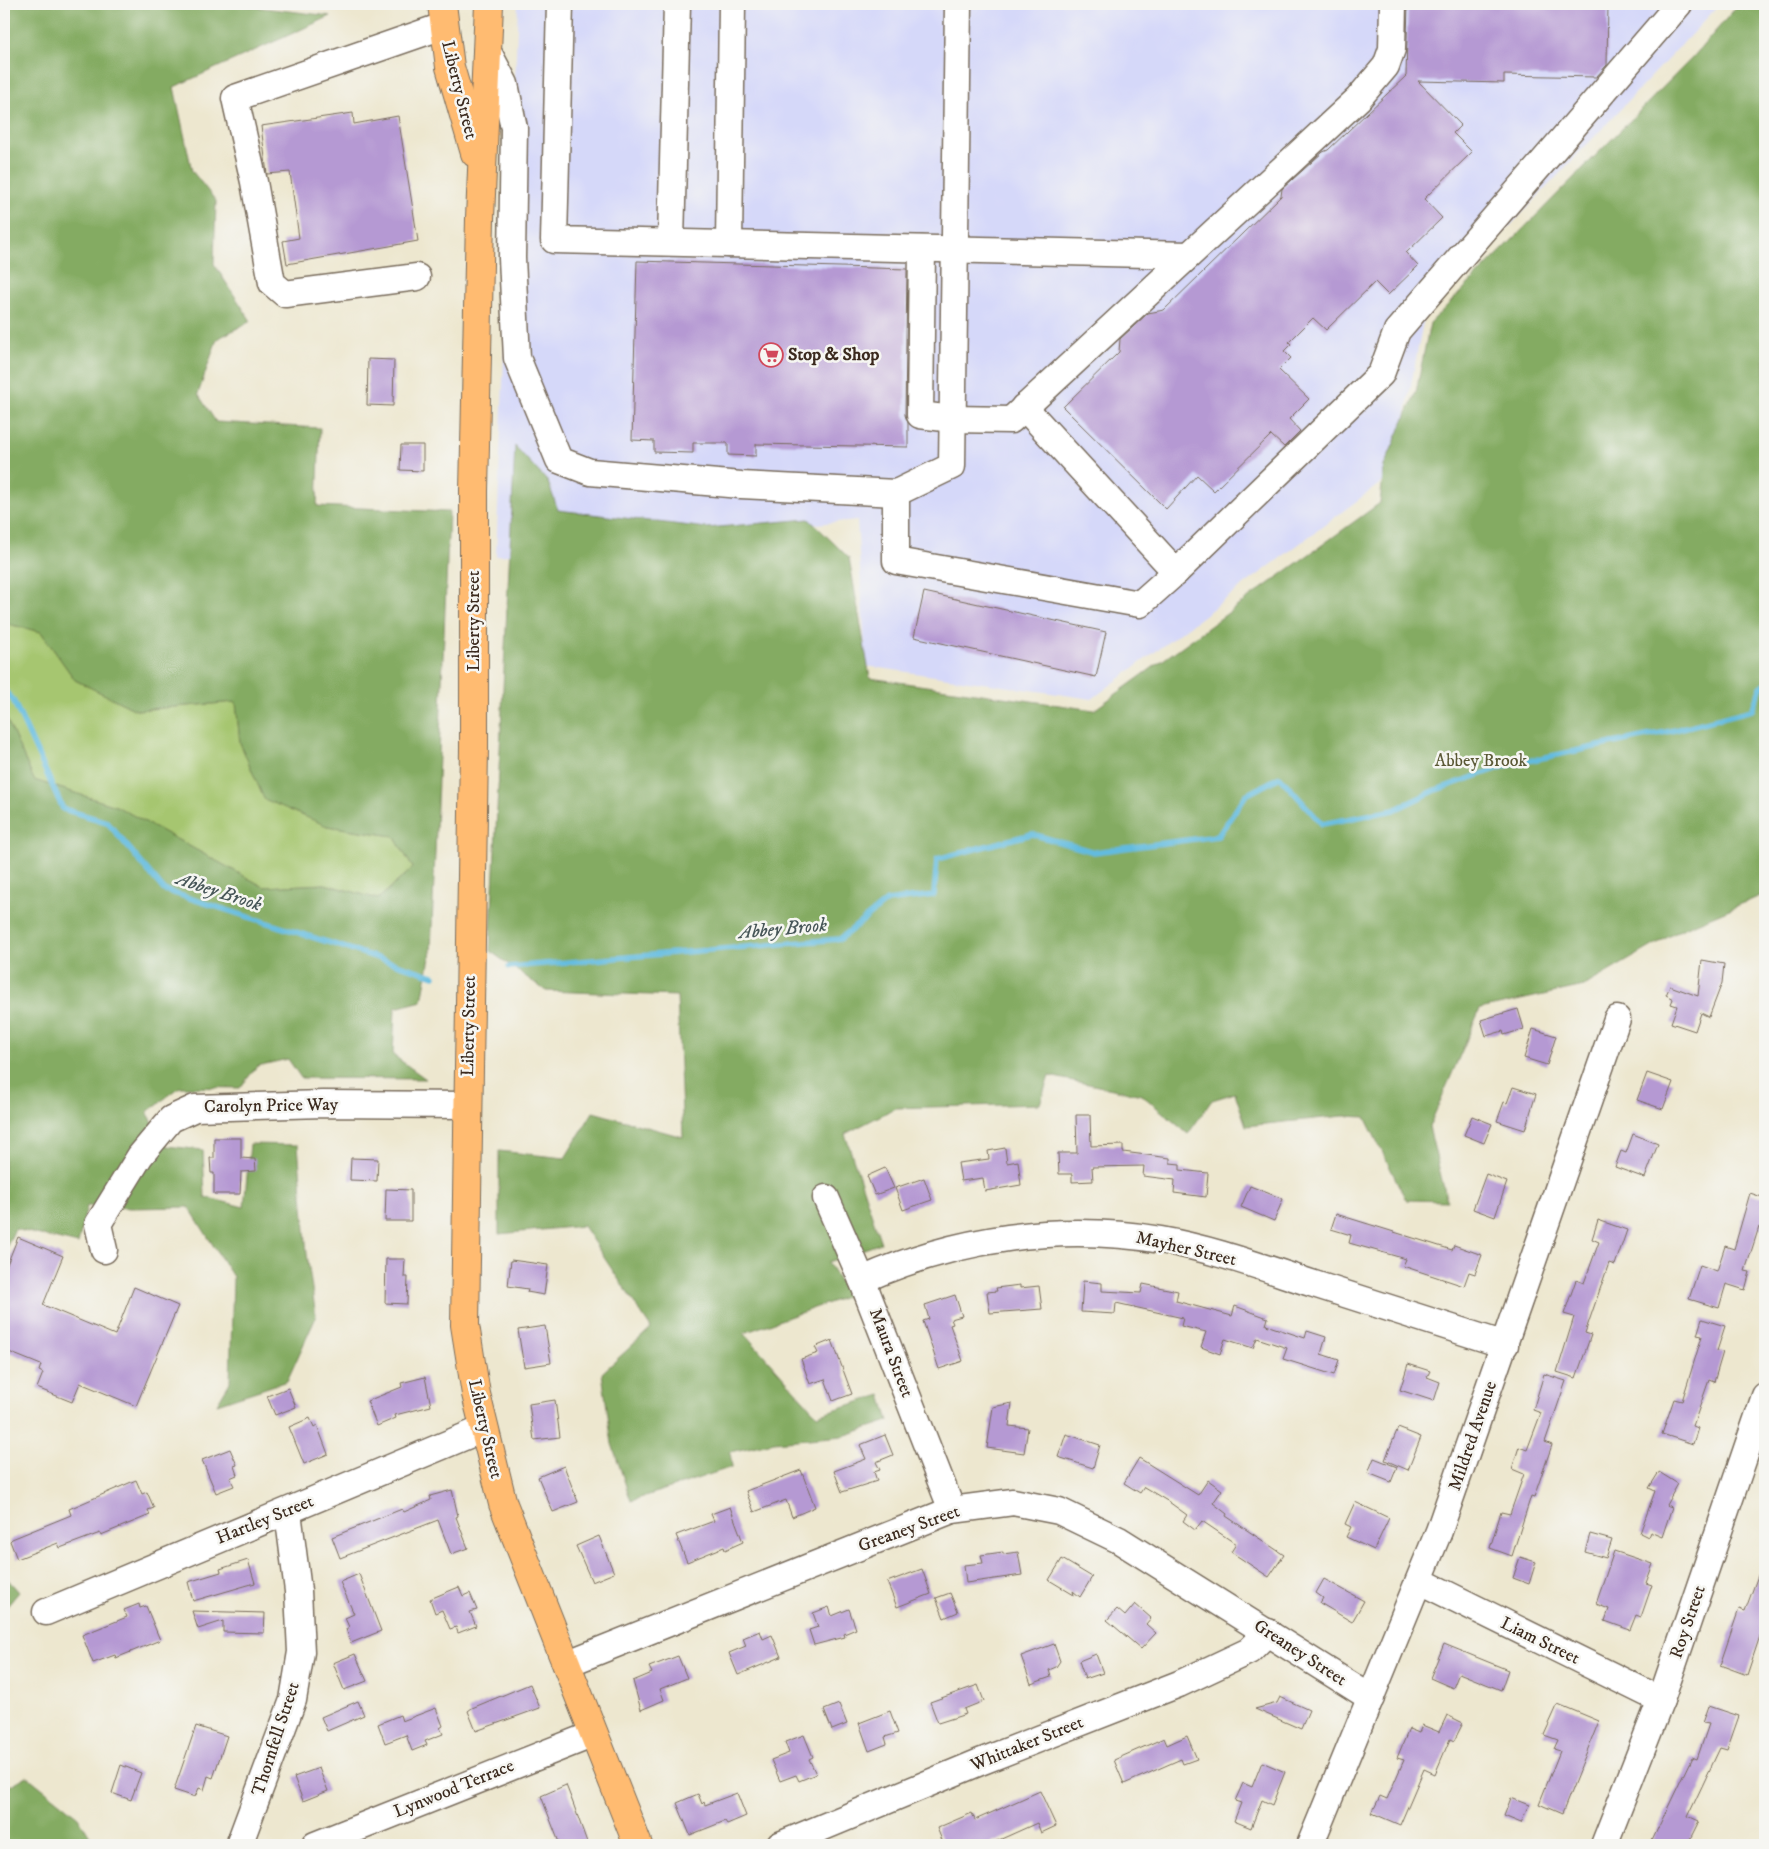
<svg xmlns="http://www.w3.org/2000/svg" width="1769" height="1849" font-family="'IM FELL DW Pica',serif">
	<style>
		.built { fill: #d5d8f9 }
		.green { fill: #a6c66f; stroke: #707846 }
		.forest { fill: #84ab62; stroke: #606a40 }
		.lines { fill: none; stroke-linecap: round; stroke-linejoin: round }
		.stream { stroke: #62bbdf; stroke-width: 5.5 }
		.building { fill: #b599d3 }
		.minor-casing { stroke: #796c5c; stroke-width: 29 }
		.major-casing { stroke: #796c5c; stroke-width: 30 }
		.minor { stroke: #fff; stroke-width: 26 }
		.major { stroke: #ffbb71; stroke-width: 28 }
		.labels { text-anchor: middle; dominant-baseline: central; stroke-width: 5; stroke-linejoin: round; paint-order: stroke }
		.street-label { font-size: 18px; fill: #3b2a1e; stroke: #f6f6f2 }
		.poi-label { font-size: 18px; font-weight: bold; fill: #3b2a1e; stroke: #f6f6f2; text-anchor: start }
		.park-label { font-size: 18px; fill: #5b5936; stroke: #f6f6f2 }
		.water-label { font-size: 19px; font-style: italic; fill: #475658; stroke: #f6f6f2 }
	</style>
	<rect width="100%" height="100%" fill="#f6f6f2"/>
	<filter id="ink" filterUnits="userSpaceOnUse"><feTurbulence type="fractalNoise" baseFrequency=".02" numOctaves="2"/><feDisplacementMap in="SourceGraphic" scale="10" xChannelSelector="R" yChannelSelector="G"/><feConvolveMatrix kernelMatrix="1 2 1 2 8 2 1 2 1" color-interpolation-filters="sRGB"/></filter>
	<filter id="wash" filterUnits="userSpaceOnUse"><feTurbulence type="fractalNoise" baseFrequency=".0096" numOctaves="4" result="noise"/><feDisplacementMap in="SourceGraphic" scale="20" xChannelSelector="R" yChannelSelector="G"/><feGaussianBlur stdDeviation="1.12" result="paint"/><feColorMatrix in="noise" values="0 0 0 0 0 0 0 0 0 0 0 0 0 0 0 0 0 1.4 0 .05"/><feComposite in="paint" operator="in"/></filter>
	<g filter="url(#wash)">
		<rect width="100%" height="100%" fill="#ede7cf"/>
		<polygon class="built" points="518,4 1720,4 1424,317 1394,473 1092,699 866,666 857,520 496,556"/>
		<polygon class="green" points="4,623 41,632 75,680 136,710 236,702 240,743 327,826 394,836 413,868 378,899 325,884 264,887 116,806 34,780 4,713"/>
		<g class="forest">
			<polygon points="4,4 230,4 331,16 174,87 192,171 216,201 214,264 251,321 217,339 198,394 216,422 320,428 317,506 449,512 431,952 422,1001 395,1008 393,1055 426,1079 301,1078 288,1059 257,1066 240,1088 180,1087 147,1112 167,1146 203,1150 205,1197 244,1207 250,1144 298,1145 307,1254 316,1317 287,1381 217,1404 230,1382 233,1277 189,1207 131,1208 87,1206 78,1244 15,1229 4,1252 4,713 34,780 116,806 264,887 325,884 378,899 413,868 394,836 327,826 264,799 240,743 236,702 136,710 75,680 41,632 4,623"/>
			<polygon points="1739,4 1765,4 1765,894 1680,930 1584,986 1480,1009 1429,1127 1447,1201 1406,1200 1365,1117 1344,1116 1246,1126 1235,1093 1212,1100 1188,1134 1142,1095 1049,1076 1040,1104 895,1108 845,1134 881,1243 828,1262 848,1296 744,1333 817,1415 881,1395 889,1421 843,1436 774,1442 730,1452 732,1467 631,1501 612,1444 602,1373 651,1328 583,1226 499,1234 499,1151 565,1158 593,1112 683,1137 677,996 546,991 490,951 515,446 548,482 558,510 707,528 809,519 849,558 870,678 1094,710 1380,503 1384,466 1416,392 1430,323 1694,56"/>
			<polygon points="4,1575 19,1592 4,1610"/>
			<polygon points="27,1776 78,1817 95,1845 4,1845 4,1789"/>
		</g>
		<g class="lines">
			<g class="stream">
				<polyline points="4,690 13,700 63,809 107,822 164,890 434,976"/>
				<polyline points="509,967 840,939 887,901 934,895 937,859 1032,834 1094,852 1218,836 1246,795 1280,777 1322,824 1394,810 1436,790 1508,765 1671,731 1752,710 1761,687 1765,684"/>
			</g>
		</g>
		<g id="blocks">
			<g class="building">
				<polygon points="1408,4 1608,4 1607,65 1596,77 1504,75 1504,83 1418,81 1461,125 1453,133 1472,152 1424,199 1442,218 1406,253 1418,266 1388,295 1375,282 1326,330 1313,318 1289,342 1291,344 1284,351 1291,358 1279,370 1309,399 1289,419 1300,431 1284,447 1271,435 1214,491 1197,475 1166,509 1063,407 1119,352 1120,339 1148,313 1164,310 1281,196 1282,189 1323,152 1328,150 1406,76"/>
				<polygon points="353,113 354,124 398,116 418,241 287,264 283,241 299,238 290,172 267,174 261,126"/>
				<polygon points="637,261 907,269 905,415 908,423 908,447 756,444 756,456 728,455 728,443 693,443 693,453 654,452 654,441 632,440"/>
				<polygon points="368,359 394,360 393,406 367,405"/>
				<polygon points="401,445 423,445 423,471 400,470"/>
				<polygon points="924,592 1106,632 1096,677 914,637"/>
				<polygon points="1702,960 1724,964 1722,983 1709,1017 1701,1013 1695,1031 1671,1023 1677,1006 1671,1004 1673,999 1666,995 1670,986 1698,996"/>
				<polygon points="1518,1009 1524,1029 1504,1035 1503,1031 1486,1036 1481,1020"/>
				<polygon points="1533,1029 1556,1036 1547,1065 1524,1058"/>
				<polygon points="1647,1073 1673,1082 1663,1109 1637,1100"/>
				<polygon points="1513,1087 1536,1094 1525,1130 1497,1121 1504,1102 1507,1103"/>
				<polygon points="1076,1115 1090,1115 1091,1146 1123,1145 1123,1152 1170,1158 1170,1163 1180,1164 1180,1170 1208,1173 1206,1197 1174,1193 1175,1180 1143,1176 1144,1166 1092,1167 1093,1181 1072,1182 1072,1174 1059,1174 1058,1153 1077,1153"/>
				<polygon points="1472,1116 1492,1124 1484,1143 1464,1135"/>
				<polygon points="1633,1134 1658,1144 1645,1178 1615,1167 1621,1151 1626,1153"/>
				<polygon points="214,1138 241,1138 241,1158 255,1159 256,1171 241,1172 240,1194 214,1194 214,1173 211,1173 210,1158 214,1158"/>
				<polygon points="1005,1148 1007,1163 1018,1161 1021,1185 985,1191 983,1178 961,1181 958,1163 989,1159 988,1151"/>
				<polygon points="351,1158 378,1159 377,1181 350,1180"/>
				<polygon points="885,1168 894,1188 875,1195 867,1176"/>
				<polygon points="1486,1174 1507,1182 1495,1217 1473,1209"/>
				<polygon points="924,1178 932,1200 903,1210 895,1188"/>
				<polygon points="1250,1186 1283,1199 1274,1221 1241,1207"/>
				<polygon points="386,1189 411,1190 411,1221 385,1221"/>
				<polygon points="1750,1193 1765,1198 1765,1229 1759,1227 1745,1271 1750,1272 1745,1290 1726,1284 1719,1308 1689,1299 1700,1265 1717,1271 1725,1246 1734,1249"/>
				<polygon points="1336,1214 1452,1250 1454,1245 1482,1255 1475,1274 1469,1272 1464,1286 1403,1266 1406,1259 1349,1243 1351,1235 1331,1229"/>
				<polygon points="1598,1220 1627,1230 1615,1265 1609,1263 1585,1333 1591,1335 1576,1378 1557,1372 1574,1317 1564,1314 1576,1280 1584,1283 1599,1242 1592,1239"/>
				<polygon points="18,1237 63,1256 43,1305 115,1335 134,1287 178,1306 136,1406 80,1383 72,1402 37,1388 43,1373 39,1371 41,1365 4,1350 4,1272"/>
				<polygon points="386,1259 405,1259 404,1277 408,1277 407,1304 385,1303"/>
				<polygon points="511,1260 548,1265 544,1295 527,1292 528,1289 508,1286"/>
				<polygon points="1083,1281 1102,1283 1102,1291 1141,1293 1143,1284 1178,1291 1176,1301 1232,1316 1235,1306 1268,1318 1266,1325 1305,1338 1307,1331 1326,1337 1321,1354 1339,1360 1334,1375 1283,1359 1287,1348 1257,1338 1253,1348 1225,1339 1220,1354 1201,1347 1206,1332 1181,1326 1183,1318 1116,1303 1115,1314 1081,1312"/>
				<polygon points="1020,1285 1020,1288 1039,1286 1042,1309 990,1313 987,1292 997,1291 996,1288"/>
				<polygon points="955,1295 962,1316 951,1319 953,1324 950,1325 963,1361 939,1369 923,1321 929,1319 925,1305"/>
				<polygon points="1702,1319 1725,1326 1717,1351 1723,1352 1714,1382 1709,1380 1693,1426 1698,1428 1693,1444 1662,1434 1674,1399 1682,1401 1702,1336 1697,1335"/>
				<polygon points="545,1326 551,1363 524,1367 518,1330"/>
				<polygon points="832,1340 852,1394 833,1401 825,1379 810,1384 801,1359 818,1353 815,1347"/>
				<polygon points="1408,1364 1430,1371 1427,1377 1440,1382 1434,1401 1400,1390"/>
				<polygon points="1544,1374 1566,1381 1545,1442 1552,1445 1534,1497 1531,1496 1512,1556 1490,1548 1501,1512 1510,1514 1524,1474 1512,1469 1519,1447 1527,1450 1541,1413 1533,1410"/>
				<polygon points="425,1377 431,1406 395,1415 396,1418 377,1426 367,1401 402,1387 401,1383"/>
				<polygon points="288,1388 296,1407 275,1415 267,1396"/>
				<polygon points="555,1400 560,1437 534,1440 529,1404"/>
				<polygon points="1012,1403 1009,1426 1028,1428 1024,1453 987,1448 993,1407"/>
				<polygon points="310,1418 314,1427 317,1425 328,1454 304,1464 289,1427"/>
				<polygon points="1398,1428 1421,1437 1408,1470 1385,1460"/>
				<polygon points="1066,1434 1100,1445 1093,1468 1058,1457"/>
				<polygon points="885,1435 893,1455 876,1462 880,1470 874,1472 877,1481 842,1492 834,1471 866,1459 860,1445"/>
				<polygon points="230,1449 237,1465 234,1466 237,1475 230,1478 234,1486 216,1493 202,1460"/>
				<polygon points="1139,1458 1198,1495 1208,1480 1222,1490 1213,1503 1227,1514 1226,1516 1284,1555 1269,1577 1231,1552 1236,1544 1202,1521 1195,1530 1183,1521 1187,1515 1169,1502 1144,1487 1140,1493 1124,1483"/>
				<polygon points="1374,1458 1397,1467 1391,1482 1368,1473"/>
				<polygon points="564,1466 578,1502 553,1512 538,1477"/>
				<polygon points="801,1470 815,1507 792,1517 786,1500 754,1512 746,1491"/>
				<polygon points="1659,1472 1678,1484 1666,1505 1672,1507 1662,1537 1650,1532 1648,1537 1640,1533 1655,1491 1649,1488"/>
				<polygon points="136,1480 142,1494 147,1492 154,1508 148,1510 150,1515 101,1535 100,1533 60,1548 58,1543 17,1559 10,1541 12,1539 71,1515 69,1509"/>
				<polygon points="452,1490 458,1516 456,1517 468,1548 451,1554 438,1520 340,1558 332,1537 402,1509 404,1512 431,1500 430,1496"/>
				<polygon points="1355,1502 1389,1518 1374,1550 1346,1537 1351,1527 1345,1524"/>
				<polygon points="730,1507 743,1542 725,1550 724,1547 687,1562 676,1535 714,1521 711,1514"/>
				<polygon points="1590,1534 1612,1540 1606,1558 1585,1552"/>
				<polygon points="599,1536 614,1573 592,1582 576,1546"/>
				<polygon points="1614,1551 1653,1564 1646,1583 1652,1585 1641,1617 1636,1615 1630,1630 1605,1621 1609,1609 1596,1604"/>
				<polygon points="1003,1552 1003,1554 1018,1552 1022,1575 966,1583 964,1565 983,1563 981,1555"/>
				<polygon points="1520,1557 1536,1562 1529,1584 1513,1578"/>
				<polygon points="1062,1559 1092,1577 1080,1597 1073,1591 1074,1595 1049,1580"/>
				<polygon points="248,1560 255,1583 193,1601 188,1582 221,1572 220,1569"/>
				<polygon points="1763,1562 1765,1563 1765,1621 1747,1675 1720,1665 1739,1609 1745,1611"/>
				<polygon points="922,1569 931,1594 897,1607 887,1582"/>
				<polygon points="359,1574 381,1631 351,1643 346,1629 349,1627 345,1618 354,1614 340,1582"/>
				<polygon points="1324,1579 1364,1601 1352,1622 1320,1603 1323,1598 1316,1593"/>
				<polygon points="459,1587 463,1596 470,1593 477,1610 470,1612 476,1626 458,1633 456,1627 450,1629 442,1610 435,1613 430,1599"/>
				<polygon points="950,1593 958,1612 944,1618 936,1598"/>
				<polygon points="139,1604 140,1608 146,1606 160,1640 116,1658 115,1655 93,1663 82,1635 127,1617 124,1610"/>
				<polygon points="1135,1604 1151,1618 1146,1624 1156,1633 1141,1649 1107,1620 1117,1609 1125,1616"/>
				<polygon points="829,1607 832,1616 849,1609 856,1629 844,1634 845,1637 814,1645 809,1630 818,1627 813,1613"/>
				<polygon points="192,1611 265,1613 264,1633 223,1632 223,1621 198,1629"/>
				<polygon points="760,1631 763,1639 772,1635 781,1657 738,1675 729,1653 746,1646 743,1638"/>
				<polygon points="1054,1644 1060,1661 1056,1667 1049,1670 1051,1677 1031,1684 1021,1656"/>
				<polygon points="1444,1644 1508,1670 1501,1690 1459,1673 1453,1688 1430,1678"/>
				<polygon points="355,1654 367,1681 344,1690 333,1663"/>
				<polygon points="1096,1654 1103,1673 1085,1679 1079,1661"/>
				<polygon points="678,1656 687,1678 660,1689 664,1700 641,1710 633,1681 652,1673 649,1667"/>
				<polygon points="530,1684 540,1708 476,1731 468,1711 472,1708"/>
				<polygon points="978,1685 984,1701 964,1709 966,1714 938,1723 930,1702"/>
				<polygon points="1280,1697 1309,1710 1301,1729 1255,1709 1277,1703"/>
				<polygon points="358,1701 364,1715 327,1731 321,1717"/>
				<polygon points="839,1704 847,1724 832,1730 824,1710"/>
				<polygon points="1558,1704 1599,1721 1562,1814 1539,1804 1560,1751 1554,1749 1558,1740 1544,1735"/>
				<polygon points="1709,1706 1739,1716 1727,1750 1720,1748 1688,1816 1699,1821 1687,1845 1650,1845 1692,1757 1697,1759 1709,1724 1703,1723"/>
				<polygon points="436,1708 443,1726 440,1728 443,1734 425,1741 427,1745 412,1751 406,1735 385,1743 378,1724 400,1715 402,1721"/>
				<polygon points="890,1711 898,1733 885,1737 887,1744 869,1751 859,1723"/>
				<polygon points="1447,1715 1463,1723 1454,1741 1450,1739 1435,1774 1424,1769 1400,1825 1372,1813 1380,1796 1387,1799 1404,1760 1397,1758 1409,1729 1419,1733 1422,1725 1439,1732"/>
				<polygon points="196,1726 227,1736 213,1778 208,1776 204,1790 199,1788 195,1797 174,1790"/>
				<polygon points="804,1735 813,1757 809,1759 816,1774 799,1781 796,1775 780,1781 771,1760 789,1753 785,1742"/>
				<polygon points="1187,1736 1197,1759 1183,1764 1181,1759 1124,1784 1114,1760 1164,1738 1167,1745"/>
				<polygon points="1262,1762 1285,1772 1272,1805 1262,1800 1251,1828 1234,1821 1241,1803 1235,1801 1243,1783 1252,1787"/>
				<polygon points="121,1765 141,1773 131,1800 112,1793"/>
				<polygon points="319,1768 328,1791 303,1801 294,1777"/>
				<polygon points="566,1785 573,1803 588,1845 560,1845 541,1796"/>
				<polygon points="1040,1791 1056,1826 1041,1833 1037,1823 988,1845 944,1845 937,1828 972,1813 975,1820"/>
				<polygon points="737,1793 746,1816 727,1824 725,1821 690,1835 677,1803 698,1794 702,1804 704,1802 705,1805"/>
				<polygon points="1511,1798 1529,1805 1521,1823 1504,1816"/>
			</g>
		</g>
	</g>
	<g filter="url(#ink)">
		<use href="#blocks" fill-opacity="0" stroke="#796c5c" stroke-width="1"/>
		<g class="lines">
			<g class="minor-casing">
				<g id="minor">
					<polyline points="560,4 554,240 1189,255"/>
					<polyline points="487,50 505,84 514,128 512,258 517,358 559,460 590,472 741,485 896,493 952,466 958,4"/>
					<polyline points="671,242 677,4"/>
					<polyline points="729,244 732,4"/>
					<polyline points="922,249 920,415 952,419 1011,420 1358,99 1386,66 1392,49 1393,4"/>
					<polyline points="417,277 285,294 272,283 254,182 235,98 443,26"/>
					<polyline points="1024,407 1176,572 1381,374 1397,331 1679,4"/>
					<polyline points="896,493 896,561 1140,604 1176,572"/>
					<polyline points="826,1198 862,1280 952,1510"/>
					<polyline points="104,1250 98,1224 140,1156 171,1119 195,1108 323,1104 467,1105"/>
					<path d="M 862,1280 C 956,1238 1059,1223 1161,1240 C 1213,1249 1264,1268 1314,1284 C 1378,1304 1441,1325 1505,1345"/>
					<polyline points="1420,1581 1661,1700"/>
					<polyline points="46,1612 483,1429"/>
					<polyline points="566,1664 952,1510 1013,1502 1059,1511 1119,1540 1371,1698"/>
					<polyline points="239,1845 293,1700 301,1652 298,1591 288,1512"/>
					<polyline points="315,1845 594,1734"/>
					<polyline points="780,1845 980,1762 1179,1684 1249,1651 1268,1632"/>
					<polyline points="1310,1845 1439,1531 1617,1019"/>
					<polyline points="1604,1845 1661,1700 1765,1396"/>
				</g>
			</g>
			<g class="major-casing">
				<g id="major">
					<polyline points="442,4 450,67 475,153"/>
					<polyline points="489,4 480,218 474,491 474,748 465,1325 476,1394 503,1504 638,1845"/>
				</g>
			</g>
			<use href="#minor" class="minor"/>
			<use href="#major" class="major"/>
		</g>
	</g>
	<defs>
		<g id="supermarket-ring" transform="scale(1.25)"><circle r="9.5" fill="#f6f6f2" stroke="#d1495b" stroke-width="1.5"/><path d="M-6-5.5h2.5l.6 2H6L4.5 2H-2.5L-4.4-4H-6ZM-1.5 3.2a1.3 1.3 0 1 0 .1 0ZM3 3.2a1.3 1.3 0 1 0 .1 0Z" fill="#d1495b"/></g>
	</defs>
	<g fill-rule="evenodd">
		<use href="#supermarket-ring" x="771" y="355"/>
	</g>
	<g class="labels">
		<g class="street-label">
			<text transform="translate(459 90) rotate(76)">Liberty Street</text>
			<text transform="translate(474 621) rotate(-90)">Liberty Street</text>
			<text transform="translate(469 1026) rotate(-89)">Liberty Street</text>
			<text transform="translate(271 1106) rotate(-1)">Carolyn Price Way</text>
			<text transform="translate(1186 1249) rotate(13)">Mayher Street</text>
			<text transform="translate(891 1353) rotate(69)">Maura Street</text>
			<text transform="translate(485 1429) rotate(77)">Liberty Street</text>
			<text transform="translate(1473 1436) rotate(-71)">Mildred Avenue</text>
			<text transform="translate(265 1520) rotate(-22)">Hartley Street</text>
			<text transform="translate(909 1529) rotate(-20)">Greaney Street</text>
			<text transform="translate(1688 1622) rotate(-71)">Roy Street</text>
			<text transform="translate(1540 1641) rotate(26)">Liam Street</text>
			<text transform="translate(1300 1653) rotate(33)">Greaney Street</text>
			<text transform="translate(276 1739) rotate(-72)">Thornfell Street</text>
			<text transform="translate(1027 1744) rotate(-22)">Whittaker Street</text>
			<text transform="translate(454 1789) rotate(-22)">Lynwood Terrace</text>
		</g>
		<g class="poi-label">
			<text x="788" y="355">Stop &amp; Shop</text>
		</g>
		<g class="park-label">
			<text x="1481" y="761">Abbey Brook</text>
		</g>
		<g class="water-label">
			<text transform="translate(219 892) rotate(18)">Abbey Brook</text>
			<text transform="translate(783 929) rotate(-5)">Abbey Brook</text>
		</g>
	</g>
	<rect width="1769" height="1849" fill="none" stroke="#f6f6f2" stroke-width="20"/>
</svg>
